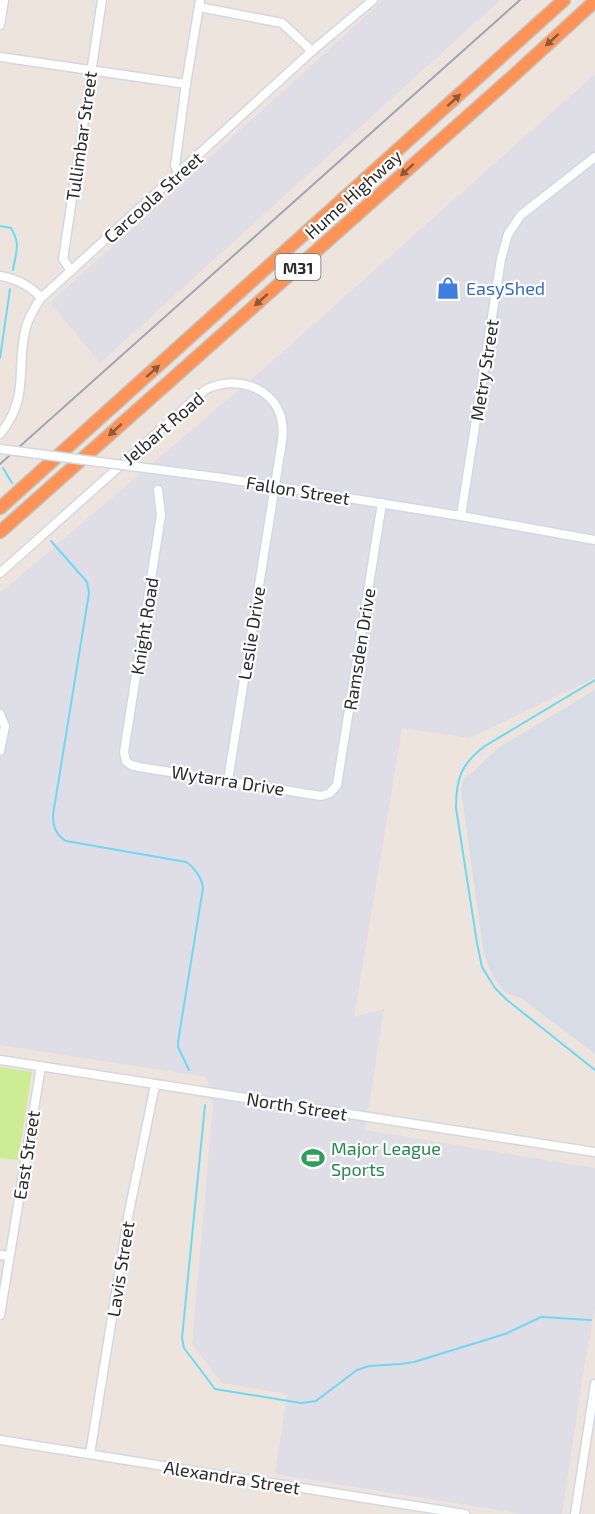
<svg xmlns="http://www.w3.org/2000/svg" width="595" height="1514" font-family="'Exo 2',sans-serif">
	<style>
		.industrial { fill: #dfdde6 }
		.airport { fill: #d8dce6 }
		.pitch { fill: #ceec94 }
		.lines { fill: none; stroke-linecap: round; stroke-linejoin: round }
		.stream { stroke: #6dd9f2; stroke-width: 2 }
		.minor-casing { stroke: #d2d7e4; stroke-width: 11 }
		.highway-casing { stroke: #c4c4c4; stroke-width: 15 }
		.minor { stroke: #fff; stroke-width: 8 }
		.highway { stroke: #ff9256; stroke-width: 12 }
		.rail { stroke: #9fa4b6; stroke-width: 2 }
		.minor-bridge-casing { stroke: #d2d7e4; stroke-width: 11; stroke-linecap: butt }
		.minor-bridge { stroke: #fff; stroke-width: 8 }
		.oneway { fill: #8a593e }
		.labels { text-anchor: middle; dominant-baseline: central; stroke-width: 4.5; stroke-linejoin: round; paint-order: stroke }
		.shield { fill: #fff; stroke: #6b6b6b; stroke-width: 1.5 }
		.shield-label { font-size: 16px; font-weight: bold; fill: #2b2b2b }
		.street-label { font-size: 18px; fill: #2b2b2b; stroke: #fff }
		.shop-label { font-size: 18px; fill: #366cbe; stroke: #fff; text-anchor: start }
		.leisure-label { font-size: 18px; fill: #27864d; stroke: #fff; text-anchor: start }
	</style>
	<rect width="100%" height="100%" fill="#ede5dd"/>
	<g class="industrial">
		<polygon points="383,0 500,0 100,363 50,303"/>
		<polygon points="595,74 595,678 470,738 402,728 354,1017 384,1009 365,1130 595,1168 595,1310 584,1368 562,1514 522,1514 275,1474 287,1394 222,1383 192,1344 213,1106 206,1077 0,1045 0,593 268,365"/>
	</g>
	<polygon class="airport" points="595,690 595,1054 521,998 506,993 496,981 488,966 483,948 461,790 464,778 472,773 498,748"/>
	<polygon class="pitch" points="0,1067 32,1072 18,1160 0,1158"/>
	<g class="lines">
		<g class="stream">
			<path d="M 0,226 L 11,228 C 21,245 16,251 13,270"/>
			<polyline points="0,358 10,289"/>
			<polyline points="3,468 12,483"/>
			<path d="M 51,541 L 87,582 L 89,593 L 53,815 C 53,827 56,835 66,841 L 186,862 C 194,867 202,878 203,888 L 178,1042 L 178,1047 L 189,1070"/>
			<path d="M 595,680 L 485,746 C 461,764 456,778 456,808 L 477,943 L 482,967 L 495,988 L 507,1000 L 595,1070"/>
			<polyline points="205,1105 182,1338 184,1348 215,1389 301,1403 316,1401 357,1370 369,1366 401,1364 414,1362 505,1334 541,1317 591,1320"/>
		</g>
		<g class="minor-casing">
			<g id="minor">
				<polyline points="199,7 282,23 312,51"/>
				<polyline points="0,25 4,0"/>
				<polyline points="0,57 186,84"/>
				<polyline points="179,173 175,166 186,84 200,0"/>
				<polyline points="71,271 63,259 102,0"/>
				<path d="M 0,276 C 17,279 30,285 41,298"/>
				<path d="M 0,434 C 31,396 15,368 26,327 C 29,316 35,307 41,298 L 312,51 L 373,0"/>
				<polyline points="222,478 461,516 595,540"/>
				<polyline points="158,490 161,515 124,752 126,761 131,765 139,767 321,796 330,793 337,785 382,503"/>
				<polyline points="461,516 501,259 508,234 521,215 595,157"/>
				<path d="M 0,573 L 205,390 C 233,375 271,385 281,417 C 283,425 283,433 282,441 L 228,780"/>
				<polyline points="0,714 5,726 0,751"/>
				<polyline points="0,1060 595,1152"/>
				<polyline points="0,1255 9,1256"/>
				<polyline points="0,1315 41,1066"/>
				<polyline points="0,1440 465,1514"/>
				<polyline points="90,1454 129,1212 155,1085"/>
				<polyline points="575,1514 595,1384"/>
			</g>
		</g>
		<g class="highway-casing">
			<g id="highway">
				<polyline points="0,508 564,0"/>
				<polyline points="0,532 513,76 595,1"/>
			</g>
		</g>
		<use href="#minor" class="minor"/>
		<use href="#highway" class="highway"/>
		<polyline class="rail" points="0,464 520,0"/>
		<g class="minor-bridge-casing">
			<polyline id="minor-bridge" points="0,449 222,478"/>
		</g>
		<use href="#minor-bridge" class="minor-bridge"/>
	</g>
	<defs><path id="oneway-solid" d="M-6-.8H1V-3.2L6.5 0L1 3.2V.8H-6Z" transform="scale(1.5)"/></defs>
	<g class="oneway">
		<use href="#oneway-solid" transform="translate(552 40) rotate(138)"/>
		<use href="#oneway-solid" transform="translate(454 100) rotate(-42)"/>
		<use href="#oneway-solid" transform="translate(407 170) rotate(138)"/>
		<use href="#oneway-solid" transform="translate(261 300) rotate(138)"/>
		<use href="#oneway-solid" transform="translate(153 371) rotate(-42)"/>
		<use href="#oneway-solid" transform="translate(115 430) rotate(138)"/>
	</g>
	<defs>
		<g id="shop-bare" transform="scale(1.8)"><path d="M-5-2.5h2.3a2.7 3.5 0 0 1 5.4 0H5L5.5 6h-11ZM-1.5-2.5h3a1.5 2.3 0 0 0-3 0Z" fill="#3f7fe0" stroke="#fff" stroke-width="2.5" paint-order="stroke"/></g>
		<g id="stadium-bare" transform="scale(1.8)"><path d="M0-5a6.5 5 0 1 0 0 10a6.5 5 0 1 0 0-10ZM-3.5-1.8h7v3.6h-7Z" fill="#2e9e5b" stroke="#fff" stroke-width="2.5" paint-order="stroke"/></g>
	</defs>
	<g fill-rule="evenodd">
		<use href="#shop-bare" x="448" y="288"/>
		<use href="#stadium-bare" x="313" y="1158"/>
	</g>
	<g class="labels">
		<rect class="shield" x="275.5" y="254" width="45" height="26" rx="4.5"/>
		<g class="shield-label">
			<text x="298" y="267">M31</text>
		</g>
		<g class="street-label">
			<text transform="translate(81 136) rotate(-82)">Tullimbar Street</text>
			<text transform="translate(353 194) rotate(-42)">Hume Highway</text>
			<text transform="translate(153 197) rotate(-42)">Carcoola Street</text>
			<text transform="translate(484 370) rotate(-81)">Metry Street</text>
			<text transform="translate(163 428) rotate(-41)">Jelbart Road</text>
			<text transform="translate(298 490) rotate(9)">Fallon Street</text>
			<text transform="translate(144 626) rotate(-81)">Knight Road</text>
			<text transform="translate(251 633) rotate(-81)">Leslie Drive</text>
			<text transform="translate(359 649) rotate(-81)">Ramsden Drive</text>
			<text transform="translate(228 780) rotate(9)">Wytarra Drive</text>
			<text transform="translate(297 1106) rotate(9)">North Street</text>
			<text transform="translate(26 1155) rotate(-81)">East Street</text>
			<text transform="translate(120 1269) rotate(-81)">Lavis Street</text>
			<text transform="translate(232 1477) rotate(9)">Alexandra Street</text>
		</g>
		<g class="shop-label">
			<text x="466" y="288">EasyShed</text>
		</g>
		<g class="leisure-label">
			<text x="331" y="1148">Major League<tspan x="331" dy="21">Sports</tspan></text>
		</g>
	</g>
</svg>
